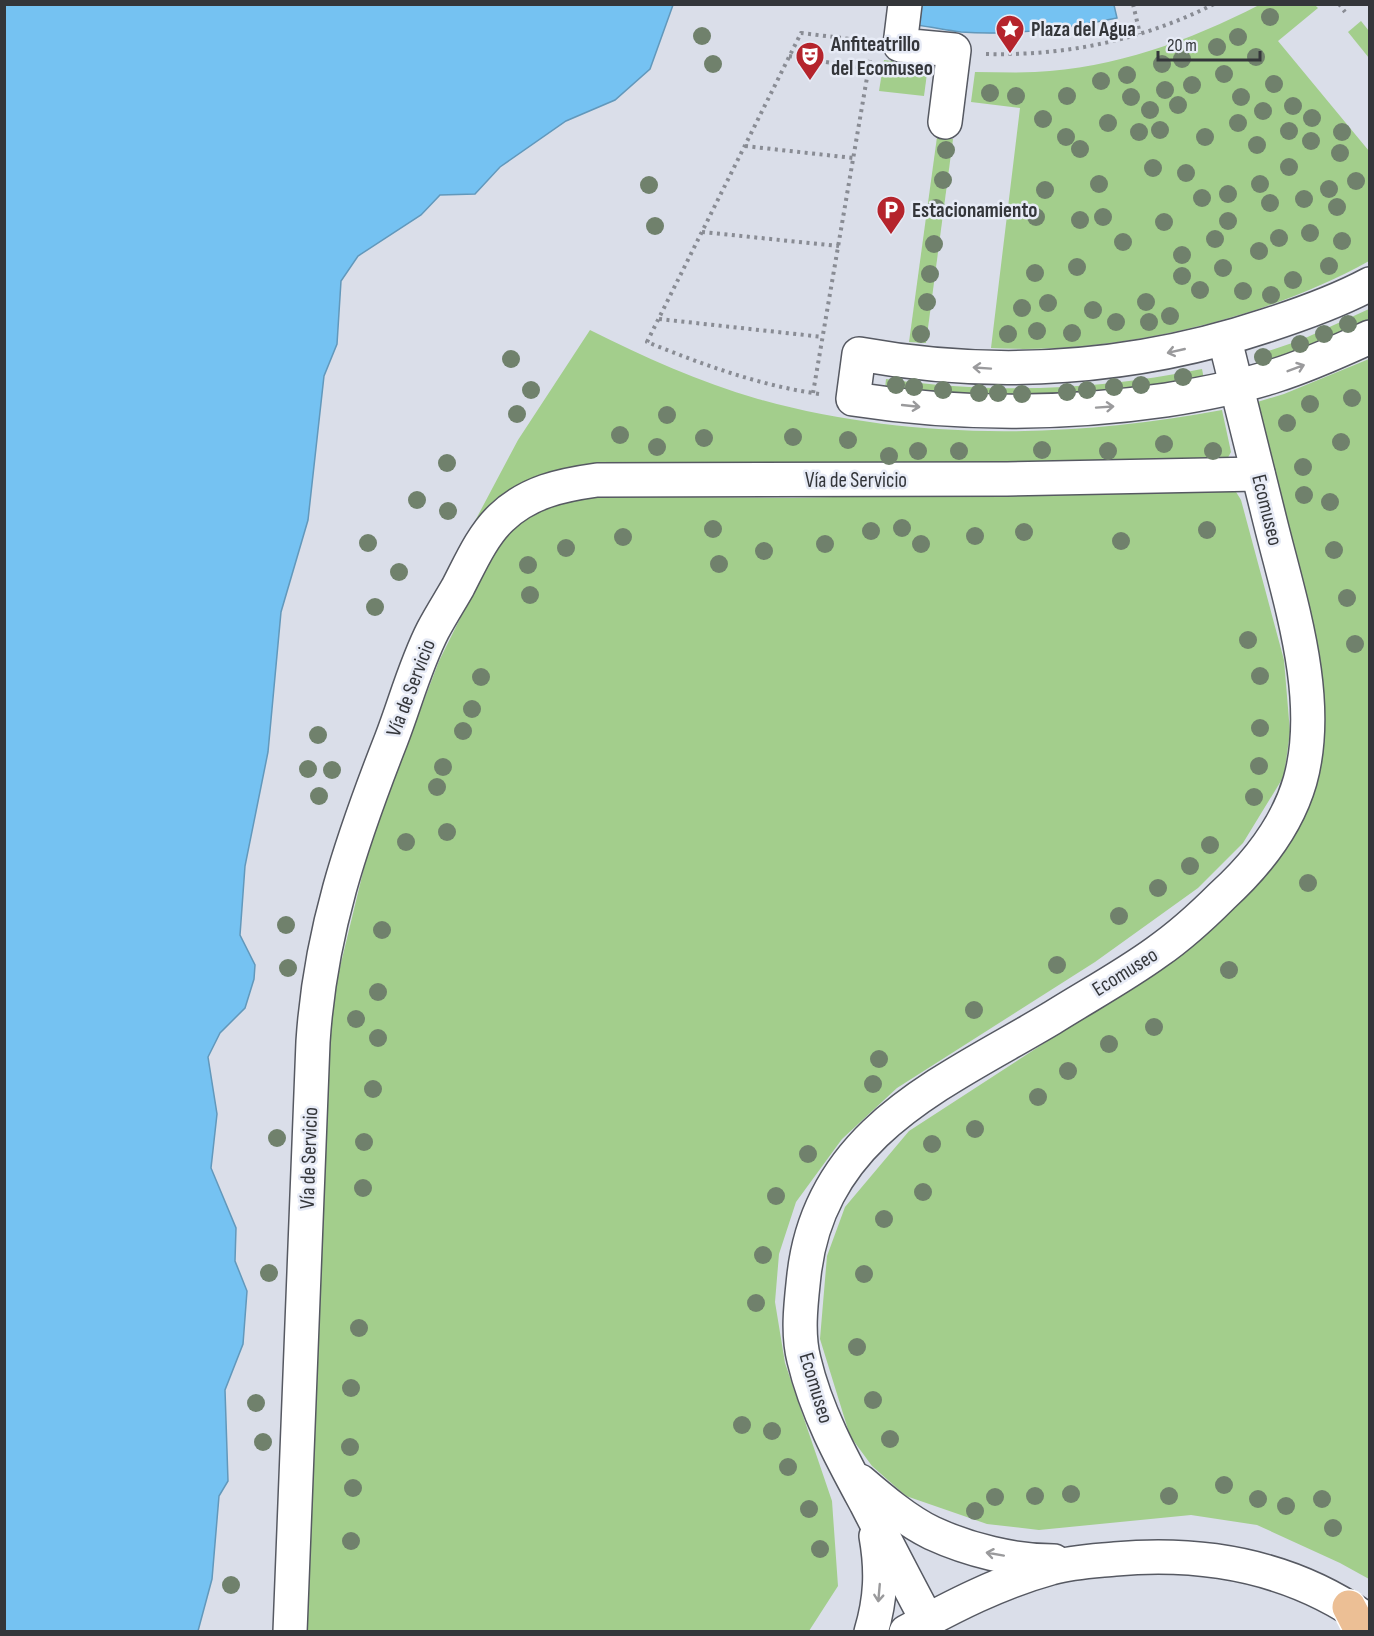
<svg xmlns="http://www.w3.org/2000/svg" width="1374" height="1636" font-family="'Sofia Sans Condensed',sans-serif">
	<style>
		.green { fill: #a3ce8c }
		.water { fill: #75c2f2; stroke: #6298bb; stroke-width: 1.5 }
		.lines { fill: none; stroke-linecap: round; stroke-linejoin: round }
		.minor-casing { stroke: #565962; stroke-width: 36 }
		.major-casing { stroke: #fff; stroke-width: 36 }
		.path { stroke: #898c94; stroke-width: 4; stroke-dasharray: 3 4.5; stroke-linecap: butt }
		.minor { stroke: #fff; stroke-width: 33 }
		.major { stroke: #ecbf95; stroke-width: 33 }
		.tree { fill: #70816c }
		.oneway { stroke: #9a9a9c }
		.labels { text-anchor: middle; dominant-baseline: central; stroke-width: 5; stroke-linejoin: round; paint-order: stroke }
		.poi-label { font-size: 21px; font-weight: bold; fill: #34363a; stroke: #e7ebf6; text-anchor: start }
		.street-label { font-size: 21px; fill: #34363a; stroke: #e7ebf6 }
	</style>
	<rect width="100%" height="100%" fill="#dadee9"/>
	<g class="green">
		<path d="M 1259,5 L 1315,5 L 1318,8 L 1278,41 L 1369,151 L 1369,261 C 1263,320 1113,355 991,348 L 1020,108 L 971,102 L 975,72 C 995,72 1015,73 1035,72 C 1115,68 1189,41 1259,5 Z"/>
		<polygon points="1361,21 1369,31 1369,58 1348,32"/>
		<polygon points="884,60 928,66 924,96 879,91"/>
		<polygon points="937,137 953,139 926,343 909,342"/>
		<path d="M 1369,309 L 1369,320 C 1333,338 1296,352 1257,365 L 1254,356 L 1301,340 Z"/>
		<path d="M 590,330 C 644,357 699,382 758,399 C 908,441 1069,439 1222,410 L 1231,452 L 1224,465 L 1199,466 L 571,467 L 512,490 L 475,521 L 518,440 Z"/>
		<polygon points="1369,359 1369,1579 1340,1563 1257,1525 1191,1515 1039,1530 987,1524 906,1496 872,1466 850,1436 820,1339 827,1256 845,1207 909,1131 1172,960 1252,891 1289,842 1312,788 1254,403 1284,394"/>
		<path d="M 1202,369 L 1204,379 L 1164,387 L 1020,400 L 885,389 L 886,379 C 997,394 1092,391 1202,369 Z"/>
		<polygon points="1233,487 1241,500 1284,660 1290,732 1284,776 1243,843 1198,888 1095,962 897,1088 842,1139 796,1202 779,1254 775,1302 785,1363 832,1501 838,1586 809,1631 303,1632 325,1062 333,996 371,839 439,661 495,548 525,518 547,506 586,496 793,498"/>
	</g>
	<g class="water">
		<polygon points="5,4 673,5 650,69 615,100 566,121 500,167 475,194 440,195 421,215 358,256 341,281 337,344 324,376 308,520 281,612 268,752 245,866 240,935 255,965 254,979 245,1008 220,1033 208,1057 217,1114 211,1168 236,1228 235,1261 247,1291 243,1344 225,1390 228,1481 219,1496 212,1579 198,1631 5,1631"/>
		<path d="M 918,4 L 1114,5 L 1117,18 C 1065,29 1014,36 961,32 C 946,30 931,27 916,25 Z"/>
	</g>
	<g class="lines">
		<g class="minor-casing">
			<g id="minor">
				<polyline points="905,4 900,45 954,50 945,122"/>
				<path d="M 1370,284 C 1338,301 1302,314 1268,325 C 1136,369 997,379 859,354 L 853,399 C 956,415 1062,415 1166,400 C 1203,394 1241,387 1277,375 C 1309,365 1339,351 1370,337"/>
				<path d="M 860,1481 C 881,1499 907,1521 932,1533 C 969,1550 1013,1561 1054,1561"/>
				<path d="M 927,1620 C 906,1581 886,1542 866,1503 C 841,1457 816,1411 804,1360 C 797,1333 801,1303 804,1275 C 820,1132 943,1083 1052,1018 C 1087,996 1124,976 1157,952 C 1180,936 1202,916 1222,896 C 1256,865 1287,826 1300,781 C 1323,699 1290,602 1270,521 C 1255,461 1240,400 1225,340"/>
				<path d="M 290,1632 L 313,1042 C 320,933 351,842 391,740 C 405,704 415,665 433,630 C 441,615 450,601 458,587 C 470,564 482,536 501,518 C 528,492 561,485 597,480 L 1007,479 L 1258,474"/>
				<path d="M 871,1632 C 881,1599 882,1570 876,1536"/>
				<path d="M 906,1632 C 953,1606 1000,1582 1051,1568 C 1071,1562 1094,1561 1115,1559 C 1206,1551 1294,1567 1370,1622"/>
			</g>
		</g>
		<g class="major-casing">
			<polyline id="major" points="1349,1607 1362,1632"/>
		</g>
		<g class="path">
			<polyline points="1133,4 1140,34"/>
			<polyline points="1339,4 1345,12"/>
			<path d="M 986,54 C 1066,56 1143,40 1214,4"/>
			<polyline points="789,56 869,69"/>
			<polyline points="745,146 853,158"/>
			<polyline points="702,232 839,246"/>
			<polyline points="659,319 823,337"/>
			<polyline points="813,393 870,60"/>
			<path d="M 819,394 C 758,385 704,365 647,342 L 801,33 L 867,41"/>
		</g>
		<use href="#minor" class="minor"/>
		<use href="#major" class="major"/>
	</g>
	<g class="tree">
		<circle cx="1270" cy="17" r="9"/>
		<circle cx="702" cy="36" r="9"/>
		<circle cx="1238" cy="37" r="9"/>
		<circle cx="1217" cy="47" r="9"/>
		<circle cx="1256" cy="57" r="9"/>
		<circle cx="1182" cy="59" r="9"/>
		<circle cx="713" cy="64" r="9"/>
		<circle cx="1162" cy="64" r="9"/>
		<circle cx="1224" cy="74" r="9"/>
		<circle cx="1127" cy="75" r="9"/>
		<circle cx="1101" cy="81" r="9"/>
		<circle cx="1274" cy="84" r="9"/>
		<circle cx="1192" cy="85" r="9"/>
		<circle cx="1165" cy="90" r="9"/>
		<circle cx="990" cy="93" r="9"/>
		<circle cx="1016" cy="96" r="9"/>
		<circle cx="1067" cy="96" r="9"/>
		<circle cx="1131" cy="97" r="9"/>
		<circle cx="1241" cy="97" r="9"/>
		<circle cx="1178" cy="105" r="9"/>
		<circle cx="1293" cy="106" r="9"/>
		<circle cx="1150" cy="110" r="9"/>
		<circle cx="1263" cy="111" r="9"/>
		<circle cx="1312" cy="118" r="9"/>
		<circle cx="1043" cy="119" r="9"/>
		<circle cx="1108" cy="123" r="9"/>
		<circle cx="1238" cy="123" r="9"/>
		<circle cx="1160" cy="130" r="9"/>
		<circle cx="1289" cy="131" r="9"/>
		<circle cx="1139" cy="132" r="9"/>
		<circle cx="1342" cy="132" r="9"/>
		<circle cx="1066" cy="137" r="9"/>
		<circle cx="1205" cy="137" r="9"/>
		<circle cx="1311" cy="141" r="9"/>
		<circle cx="1257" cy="145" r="9"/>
		<circle cx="1080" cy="149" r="9"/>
		<circle cx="946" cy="150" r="9"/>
		<circle cx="1340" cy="153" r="9"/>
		<circle cx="1289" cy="167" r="9"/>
		<circle cx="1153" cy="168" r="9"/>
		<circle cx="1186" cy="173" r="9"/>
		<circle cx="943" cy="180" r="9"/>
		<circle cx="1356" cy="181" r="9"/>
		<circle cx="1099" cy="184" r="9"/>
		<circle cx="1260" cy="184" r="9"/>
		<circle cx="649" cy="185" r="9"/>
		<circle cx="1329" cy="189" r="9"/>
		<circle cx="1045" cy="190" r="9"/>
		<circle cx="1228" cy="194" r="9"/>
		<circle cx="1202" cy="198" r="9"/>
		<circle cx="1304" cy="199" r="9"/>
		<circle cx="1270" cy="203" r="9"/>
		<circle cx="1337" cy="207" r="9"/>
		<circle cx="936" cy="208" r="9"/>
		<circle cx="1036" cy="217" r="9"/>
		<circle cx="1103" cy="217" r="9"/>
		<circle cx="1080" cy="220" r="9"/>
		<circle cx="1228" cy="221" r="9"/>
		<circle cx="1164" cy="222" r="9"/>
		<circle cx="655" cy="226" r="9"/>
		<circle cx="1310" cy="233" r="9"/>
		<circle cx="1279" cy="238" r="9"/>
		<circle cx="1215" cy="239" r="9"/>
		<circle cx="1342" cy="241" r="9"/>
		<circle cx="1123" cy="242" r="9"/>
		<circle cx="934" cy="244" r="9"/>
		<circle cx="1259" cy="251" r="9"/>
		<circle cx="1182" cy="255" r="9"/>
		<circle cx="1329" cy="266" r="9"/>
		<circle cx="1077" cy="267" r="9"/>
		<circle cx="1223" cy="268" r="9"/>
		<circle cx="1035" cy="273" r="9"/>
		<circle cx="930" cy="274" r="9"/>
		<circle cx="1182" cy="276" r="9"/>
		<circle cx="1293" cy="280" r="9"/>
		<circle cx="1200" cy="290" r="9"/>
		<circle cx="1243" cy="291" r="9"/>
		<circle cx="1271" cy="295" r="9"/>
		<circle cx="927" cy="302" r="9"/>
		<circle cx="1146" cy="302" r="9"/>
		<circle cx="1048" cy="303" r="9"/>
		<circle cx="1022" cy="308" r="9"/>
		<circle cx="1093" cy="310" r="9"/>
		<circle cx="1170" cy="316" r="9"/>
		<circle cx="1116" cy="322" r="9"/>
		<circle cx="1149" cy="322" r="9"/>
		<circle cx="1348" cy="324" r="9"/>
		<circle cx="1037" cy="331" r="9"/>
		<circle cx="1072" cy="333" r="9"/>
		<circle cx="921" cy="334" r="9"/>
		<circle cx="1008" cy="334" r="9"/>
		<circle cx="1324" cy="334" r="9"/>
		<circle cx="1300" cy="344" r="9"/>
		<circle cx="1263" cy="357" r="9"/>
		<circle cx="511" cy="359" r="9"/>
		<circle cx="1183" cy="377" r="9"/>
		<circle cx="896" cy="385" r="9"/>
		<circle cx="1141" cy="385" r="9"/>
		<circle cx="914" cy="387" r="9"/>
		<circle cx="1114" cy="387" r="9"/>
		<circle cx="531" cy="390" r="9"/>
		<circle cx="943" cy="390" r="9"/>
		<circle cx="1087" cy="390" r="9"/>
		<circle cx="1067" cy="392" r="9"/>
		<circle cx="979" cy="393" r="9"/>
		<circle cx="998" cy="393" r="9"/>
		<circle cx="1022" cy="394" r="9"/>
		<circle cx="1352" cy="398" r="9"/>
		<circle cx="1310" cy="404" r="9"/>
		<circle cx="517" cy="414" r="9"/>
		<circle cx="667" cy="415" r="9"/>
		<circle cx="1287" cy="423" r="9"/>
		<circle cx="620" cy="435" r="9"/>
		<circle cx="793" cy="437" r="9"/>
		<circle cx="704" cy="438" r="9"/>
		<circle cx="848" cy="440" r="9"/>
		<circle cx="1341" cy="442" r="9"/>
		<circle cx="1164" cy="444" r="9"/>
		<circle cx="657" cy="447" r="9"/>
		<circle cx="1042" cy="450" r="9"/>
		<circle cx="918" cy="451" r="9"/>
		<circle cx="959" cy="451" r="9"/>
		<circle cx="1108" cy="451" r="9"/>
		<circle cx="1213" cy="451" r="9"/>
		<circle cx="889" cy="456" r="9"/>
		<circle cx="447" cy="463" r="9"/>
		<circle cx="1303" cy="467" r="9"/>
		<circle cx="1304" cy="495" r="9"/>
		<circle cx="417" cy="500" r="9"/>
		<circle cx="1330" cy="502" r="9"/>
		<circle cx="448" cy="511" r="9"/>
		<circle cx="902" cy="528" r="9"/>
		<circle cx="713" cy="529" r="9"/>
		<circle cx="1207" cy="530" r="9"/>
		<circle cx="871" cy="531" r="9"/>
		<circle cx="1024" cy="532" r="9"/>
		<circle cx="975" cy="536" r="9"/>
		<circle cx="623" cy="537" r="9"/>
		<circle cx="1121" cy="541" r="9"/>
		<circle cx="368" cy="543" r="9"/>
		<circle cx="825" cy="544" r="9"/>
		<circle cx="921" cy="544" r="9"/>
		<circle cx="566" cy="548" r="9"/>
		<circle cx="1334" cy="550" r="9"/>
		<circle cx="764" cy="551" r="9"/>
		<circle cx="719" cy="564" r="9"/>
		<circle cx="528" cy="565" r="9"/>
		<circle cx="399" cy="572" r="9"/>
		<circle cx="530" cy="595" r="9"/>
		<circle cx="1347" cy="598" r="9"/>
		<circle cx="375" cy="607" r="9"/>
		<circle cx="1248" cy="640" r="9"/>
		<circle cx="1355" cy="644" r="9"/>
		<circle cx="1260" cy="676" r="9"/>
		<circle cx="481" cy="677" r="9"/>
		<circle cx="472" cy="709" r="9"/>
		<circle cx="1260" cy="728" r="9"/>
		<circle cx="463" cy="731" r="9"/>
		<circle cx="318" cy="735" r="9"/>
		<circle cx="1259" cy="766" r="9"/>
		<circle cx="443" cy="767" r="9"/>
		<circle cx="308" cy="769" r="9"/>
		<circle cx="332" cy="770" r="9"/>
		<circle cx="437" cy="787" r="9"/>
		<circle cx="319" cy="796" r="9"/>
		<circle cx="1254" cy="797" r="9"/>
		<circle cx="447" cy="832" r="9"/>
		<circle cx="406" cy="842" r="9"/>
		<circle cx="1210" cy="845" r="9"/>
		<circle cx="1190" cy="866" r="9"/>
		<circle cx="1308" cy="883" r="9"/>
		<circle cx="1158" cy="888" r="9"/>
		<circle cx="1119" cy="916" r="9"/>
		<circle cx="286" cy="925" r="9"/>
		<circle cx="382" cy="930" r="9"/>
		<circle cx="1057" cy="965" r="9"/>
		<circle cx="288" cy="968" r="9"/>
		<circle cx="1229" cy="970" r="9"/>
		<circle cx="378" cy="992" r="9"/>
		<circle cx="974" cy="1010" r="9"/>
		<circle cx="356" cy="1019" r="9"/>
		<circle cx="1154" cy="1027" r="9"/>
		<circle cx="378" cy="1038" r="9"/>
		<circle cx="1109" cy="1044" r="9"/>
		<circle cx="879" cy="1059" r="9"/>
		<circle cx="1068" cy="1071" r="9"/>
		<circle cx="873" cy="1084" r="9"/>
		<circle cx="373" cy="1089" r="9"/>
		<circle cx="1038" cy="1097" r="9"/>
		<circle cx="975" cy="1129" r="9"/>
		<circle cx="277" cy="1138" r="9"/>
		<circle cx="364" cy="1142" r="9"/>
		<circle cx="932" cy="1144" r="9"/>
		<circle cx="808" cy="1154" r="9"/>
		<circle cx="363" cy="1188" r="9"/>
		<circle cx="923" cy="1192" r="9"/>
		<circle cx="776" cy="1196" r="9"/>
		<circle cx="884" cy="1219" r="9"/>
		<circle cx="763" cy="1255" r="9"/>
		<circle cx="269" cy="1273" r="9"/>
		<circle cx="864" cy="1274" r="9"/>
		<circle cx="756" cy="1303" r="9"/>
		<circle cx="359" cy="1328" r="9"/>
		<circle cx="857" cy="1347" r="9"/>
		<circle cx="351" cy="1388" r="9"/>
		<circle cx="873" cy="1400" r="9"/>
		<circle cx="256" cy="1403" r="9"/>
		<circle cx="742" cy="1425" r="9"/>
		<circle cx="772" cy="1431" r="9"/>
		<circle cx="890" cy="1439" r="9"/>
		<circle cx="263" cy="1442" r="9"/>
		<circle cx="350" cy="1447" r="9"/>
		<circle cx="788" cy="1467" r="9"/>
		<circle cx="1224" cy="1485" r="9"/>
		<circle cx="353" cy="1488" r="9"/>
		<circle cx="1071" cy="1494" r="9"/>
		<circle cx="1035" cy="1496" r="9"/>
		<circle cx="1169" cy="1496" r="9"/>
		<circle cx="995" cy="1497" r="9"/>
		<circle cx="1258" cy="1499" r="9"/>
		<circle cx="1322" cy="1499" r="9"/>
		<circle cx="1286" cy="1506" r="9"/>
		<circle cx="809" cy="1509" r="9"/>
		<circle cx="975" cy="1511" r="9"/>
		<circle cx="1333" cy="1528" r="9"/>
		<circle cx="351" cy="1541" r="9"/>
		<circle cx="820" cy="1549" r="9"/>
		<circle cx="231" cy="1585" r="9"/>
	</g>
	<defs><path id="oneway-shaft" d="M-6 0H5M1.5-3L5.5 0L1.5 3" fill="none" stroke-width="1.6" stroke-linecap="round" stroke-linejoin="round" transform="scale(1.5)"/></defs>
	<g class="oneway">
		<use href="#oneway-shaft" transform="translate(1176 351) rotate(167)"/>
		<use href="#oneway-shaft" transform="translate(982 368) rotate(-176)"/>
		<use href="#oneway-shaft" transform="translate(1296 368) rotate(-21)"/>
		<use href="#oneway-shaft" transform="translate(911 406) rotate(6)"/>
		<use href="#oneway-shaft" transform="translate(1105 407) rotate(-4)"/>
		<use href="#oneway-shaft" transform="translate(995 1554) rotate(-170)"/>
		<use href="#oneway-shaft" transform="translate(879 1593) rotate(95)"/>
	</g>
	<defs>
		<g id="sight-pin" transform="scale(1.5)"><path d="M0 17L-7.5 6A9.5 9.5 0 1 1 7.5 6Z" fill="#b5242c" stroke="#e7ebf6"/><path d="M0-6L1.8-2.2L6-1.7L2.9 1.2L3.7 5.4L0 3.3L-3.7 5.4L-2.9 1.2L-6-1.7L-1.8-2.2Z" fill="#fff"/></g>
		<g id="theatre-pin" transform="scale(1.5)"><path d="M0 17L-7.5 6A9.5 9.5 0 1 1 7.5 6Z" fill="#b5242c" stroke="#e7ebf6"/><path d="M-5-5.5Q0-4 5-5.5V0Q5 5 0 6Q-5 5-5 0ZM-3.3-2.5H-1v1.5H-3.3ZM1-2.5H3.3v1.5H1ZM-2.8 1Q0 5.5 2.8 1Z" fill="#fff"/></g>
		<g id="parking-pin" transform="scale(1.5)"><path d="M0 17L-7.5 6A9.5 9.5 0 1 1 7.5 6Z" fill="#b5242c" stroke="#e7ebf6"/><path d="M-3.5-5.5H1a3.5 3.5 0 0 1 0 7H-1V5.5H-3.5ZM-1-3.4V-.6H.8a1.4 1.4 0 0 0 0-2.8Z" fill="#fff"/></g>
	</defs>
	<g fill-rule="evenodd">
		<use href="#sight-pin" x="1010" y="29"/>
		<use href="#theatre-pin" x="810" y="56"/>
		<use href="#parking-pin" x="891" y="210"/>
	</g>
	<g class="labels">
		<g class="poi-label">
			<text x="1031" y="29">Plaza del Agua</text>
			<text x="831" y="44">Anfiteatrillo<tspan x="831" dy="24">del Ecomuseo</tspan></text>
			<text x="912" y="210">Estacionamiento</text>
		</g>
		<g class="street-label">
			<text x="856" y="480">Vía de Servicio</text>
			<text transform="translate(1267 510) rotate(76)">Ecomuseo</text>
			<text transform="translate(411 688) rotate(-69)">Vía de Servicio</text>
			<text transform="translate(1125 972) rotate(-32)">Ecomuseo</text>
			<text transform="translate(309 1158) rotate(-88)">Vía de Servicio</text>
			<text transform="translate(816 1388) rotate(73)">Ecomuseo</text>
		</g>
	</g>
	<rect width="1374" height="1636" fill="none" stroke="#34363a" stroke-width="12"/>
	<path d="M1158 51v9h102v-9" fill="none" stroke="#34363a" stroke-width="3"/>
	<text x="1167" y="51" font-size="18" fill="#34363a" stroke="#e7ebf6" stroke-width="4.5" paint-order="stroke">20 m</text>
</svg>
